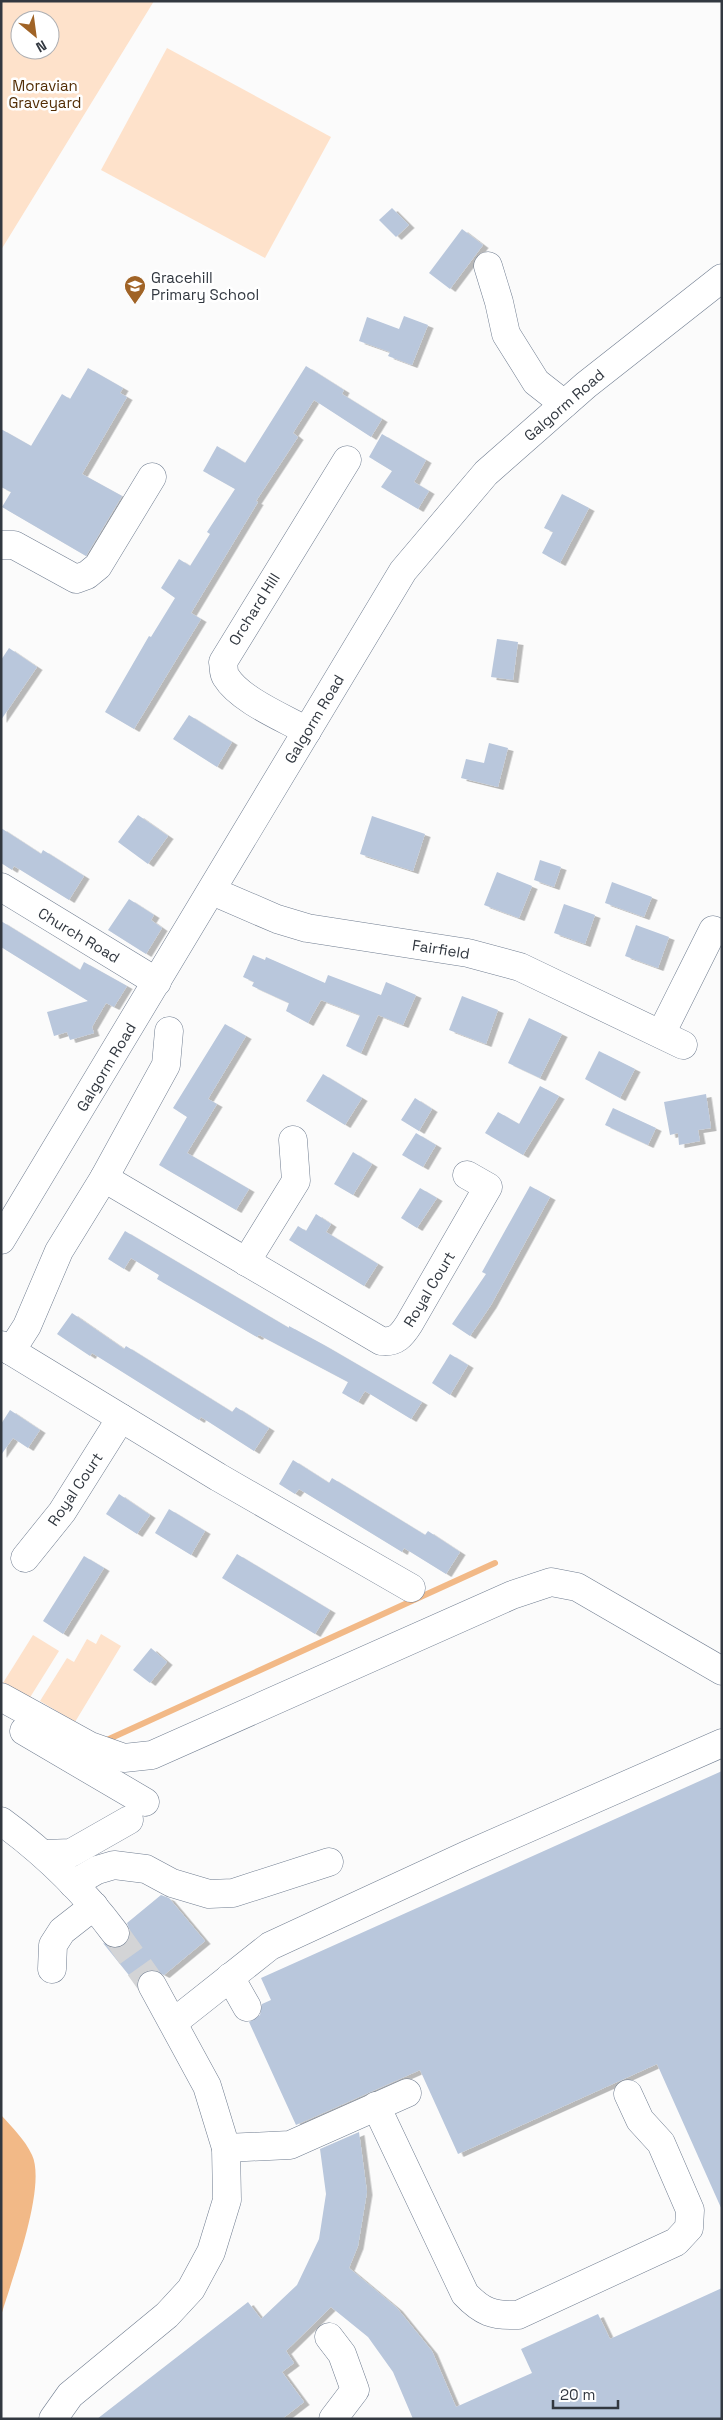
<svg xmlns="http://www.w3.org/2000/svg" width="723" height="2420" font-family="'Space Grotesk',sans-serif">
	<style>
		.green { fill: #fee2cb; fill-rule: evenodd }
		.water { fill: #f2b987 }
		.lines { fill: none; stroke-linecap: round; stroke-linejoin: round }
		.stream { stroke: #f2b987; stroke-width: 6 }
		.building { fill: #b9c7dc; filter: url(#shadow) }
		.minor-tunnel { stroke: #d3d4d6; stroke-width: 28; stroke-dasharray: 28 14; stroke-linecap: butt }
		.minor-casing { stroke: #707d90; stroke-width: 29 }
		.major-casing { stroke: #707d90; stroke-width: 29 }
		.minor { stroke: #fff; stroke-width: 28 }
		.major { stroke: #fff; stroke-width: 28 }
		.labels { text-anchor: middle; dominant-baseline: central; stroke-width: 5; stroke-linejoin: round; paint-order: stroke }
		.park-label { font-size: 15px; fill: #532e06; stroke: #fff }
		.poi-label { font-size: 15px; fill: #323840; stroke: #fff; text-anchor: start }
		.street-label { font-size: 15px; fill: #323840; stroke: #fff }
	</style>
	<defs>
		<filter id="shadow"><feDropShadow dx="5.5" dy="3" stdDeviation="0" flood-color="#0004"/></filter>
	</defs>
	<rect width="100%" height="100%" fill="#fbfbfb"/>
	<g class="green">
		<path d="M 1,1 L 154,1 L 1,250 ZM 20,20 L 50,20 L 50,50 L 20,50 Z"/>
		<polygon points="167,48 331,137 265,258 101,170"/>
		<polygon points="101,1634 121,1646 75,1722 40,1701 67,1658 74,1662 87,1639 96,1644"/>
		<polygon points="33,1635 59,1651 29,1699 3,1683"/>
	</g>
	<path class="water" d="M 1,2115 C 12,2127 25,2140 32,2155 C 47,2187 11,2281 1,2316 Z"/>
	<g class="lines">
		<polyline class="stream" points="109,1739 495,1563"/>
	</g>
	<g class="building">
		<polygon points="392,208 409,225 396,237 379,220"/>
		<polygon points="462,229 483,245 450,289 429,273"/>
		<polygon points="404,316 428,325 412,365 388,356 390,352 359,341 367,317 399,329"/>
		<polygon points="306,366 344,390 342,394 382,419 371,437 314,400 293,433 298,437 256,501 258,502 191,613 201,619 134,729 105,712 149,636 151,637 175,598 161,588 179,559 190,566 210,534 207,532 235,489 203,471 217,446 245,463"/>
		<polygon points="88,368 123,388 120,393 127,397 82,474 122,496 86,556 2,507 11,492 1,487 1,429 31,446 62,394 70,399"/>
		<polygon points="382,434 426,460 414,482 429,491 418,509 381,487 392,471 369,457"/>
		<polygon points="562,494 589,508 560,563 542,553 553,532 544,528"/>
		<polygon points="497,639 518,642 513,680 491,677"/>
		<polygon points="9,648 37,667 1,720 1,660"/>
		<polygon points="189,715 232,742 217,767 173,739"/>
		<polygon points="489,743 508,748 498,787 461,778 466,759 484,763"/>
		<polygon points="138,815 168,836 148,864 118,842"/>
		<polygon points="372,816 425,834 413,871 360,854"/>
		<polygon points="1,828 41,854 43,850 84,876 69,900 14,866 12,870 1,863"/>
		<polygon points="540,860 561,867 554,887 534,880"/>
		<polygon points="497,872 532,886 519,918 484,905"/>
		<polygon points="612,882 652,897 644,917 605,903"/>
		<polygon points="129,899 154,915 151,920 162,928 146,954 108,930"/>
		<polygon points="564,904 595,915 585,944 554,933"/>
		<polygon points="1,921 80,970 84,962 127,986 114,1007 106,1003 92,1027 94,1033 70,1040 67,1032 54,1036 47,1012 88,1001 1,947"/>
		<polygon points="636,925 669,937 658,968 625,956"/>
		<polygon points="253,955 265,960 266,957 325,983 328,975 381,995 386,982 416,995 403,1025 378,1015 361,1053 346,1046 360,1015 321,1000 308,1023 286,1011 289,1003 252,986 254,982 243,977"/>
		<polygon points="462,996 498,1010 486,1044 449,1030"/>
		<polygon points="529,1018 562,1034 540,1078 508,1063"/>
		<polygon points="225,1024 246,1036 208,1099 217,1104 187,1153 249,1189 236,1210 159,1165 187,1117 173,1108"/>
		<polygon points="599,1051 635,1069 620,1098 585,1079"/>
		<polygon points="323,1074 362,1098 345,1125 306,1101"/>
		<polygon points="540,1086 559,1096 523,1155 485,1133 498,1112 519,1124"/>
		<polygon points="706,1094 711,1128 698,1130 700,1141 679,1145 678,1133 670,1135 664,1102"/>
		<polygon points="415,1098 432,1109 419,1131 401,1120"/>
		<polygon points="613,1108 656,1128 648,1145 605,1125"/>
		<polygon points="416,1133 436,1145 423,1167 402,1155"/>
		<polygon points="353,1152 372,1164 353,1195 334,1184"/>
		<polygon points="530,1186 550,1197 491,1305 470,1336 452,1324 486,1274 482,1272"/>
		<polygon points="420,1188 437,1198 417,1228 401,1218"/>
		<polygon points="316,1214 331,1224 326,1232 378,1264 364,1286 289,1240 298,1226 306,1231"/>
		<polygon points="125,1231 289,1328 289,1326 324,1345 422,1402 411,1419 365,1391 358,1402 342,1393 348,1382 259,1335 257,1337 157,1279 159,1275 131,1258 124,1269 108,1259"/>
		<polygon points="72,1313 124,1349 126,1346 232,1412 236,1407 269,1428 254,1451 201,1417 199,1420 92,1353 90,1356 57,1334"/>
		<polygon points="450,1354 468,1365 450,1395 432,1383"/>
		<polygon points="10,1410 40,1430 28,1448 13,1438 1,1455 1,1424"/>
		<polygon points="293,1460 329,1483 332,1478 425,1535 428,1531 460,1552 446,1574 404,1548 402,1552 299,1489 295,1494 279,1484"/>
		<polygon points="119,1494 150,1515 137,1534 106,1514"/>
		<polygon points="169,1509 205,1531 191,1555 155,1533"/>
		<polygon points="237,1554 330,1610 315,1634 222,1578"/>
		<polygon points="84,1556 104,1568 63,1634 43,1621"/>
		<polygon points="151,1648 167,1662 150,1683 133,1670"/>
		<polygon points="722,1771 722,2210 657,2064 458,2154 420,2070 296,2125 249,2022 260,2015 262,2004 271,2000 261,1978"/>
		<polygon points="161,1895 169,1898 205,1941 164,1975 153,1969 145,1971 139,1976 136,1984 103,1943 117,1948 125,1945 129,1939 130,1931 127,1923"/>
		<polygon points="359,2132 367,2192 358,2246 349,2268 397,2308 432,2351 456,2407 532,2373 521,2349 598,2314 610,2339 722,2288 722,2419 413,2419 393,2372 368,2337 331,2307 286,2351 294,2363 282,2372 304,2402 282,2419 97,2419 248,2302 261,2319 297,2285 319,2239 326,2194 320,2149"/>
	</g>
	<g class="lines">
		<polyline class="minor-tunnel" points="115,1933 152,1985"/>
		<g class="minor-casing">
			<g id="minor">
				<polyline points="488,266 499,302 506,334 536,382 564,404"/>
				<polyline points="1,545 14,545 76,579 87,575 98,566 152,477"/>
				<path d="M 307,731 C 284,718 240,700 226,677 C 223,673 224,667 223,662 L 347,460"/>
				<polyline points="1,887 157,982"/>
				<polyline points="212,891 277,919 307,928 468,953 520,967 683,1045"/>
				<polyline points="661,1034 713,930"/>
				<path d="M 104,1178 L 381,1341 C 396,1343 402,1335 409,1324 L 488,1187 L 467,1175"/>
				<polyline points="246,1262 296,1181 293,1140"/>
				<polyline points="1,1345 218,1477 411,1588"/>
				<polyline points="11,1351 27,1326 59,1251 104,1178 166,1065 169,1031"/>
				<polyline points="25,1558 62,1512 121,1418"/>
				<polyline points="1,1697 90,1746 124,1758 152,1755 512,1595 551,1582 577,1587 722,1671"/>
				<polyline points="24,1731 145,1802"/>
				<path d="M 1,1821 C 45,1853 83,1890 115,1933"/>
				<polyline points="44,1854 71,1853 129,1820"/>
				<polyline points="73,1884 97,1870 114,1865 146,1869 172,1883 209,1894 233,1893 329,1862"/>
				<polyline points="52,1969 53,1945 62,1931 94,1906"/>
				<polyline points="230,1977 247,2007"/>
				<polyline points="174,2022 270,1946 467,1855 722,1743"/>
				<path d="M 376,2106 L 465,2294 C 482,2312 493,2316 518,2315 L 676,2242 L 689,2228 L 690,2210 L 661,2143 L 640,2120 L 628,2094"/>
				<polyline points="226,2148 290,2145 407,2093"/>
				<polyline points="329,2337 342,2354 355,2390 333,2419"/>
				<polyline points="53,2419 70,2395 167,2315 191,2289 211,2252 227,2200 226,2148 207,2086 152,1985"/>
			</g>
		</g>
		<g class="major-casing">
			<polyline id="major" points="1,1240 403,571 486,473 586,385 722,278"/>
		</g>
		<use href="#minor" class="minor"/>
		<use href="#major" class="major"/>
	</g>
	<defs>
		<g id="school-pin" transform="scale(1.125)"><path d="M0 17L-7.5 6A9.5 9.5 0 1 1 7.5 6Z" fill="#a06326" stroke="#fff"/><path d="M0-5L7-2L0 1L-7-2ZM-4 1L0 2.5L4 1V4Q0 6-4 4Z" fill="#fff"/></g>
	</defs>
	<g fill-rule="evenodd">
		<use href="#school-pin" x="135" y="286"/>
	</g>
	<g class="labels">
		<g class="park-label">
			<text x="45" y="85">Moravian<tspan x="45" dy="17">Graveyard</tspan></text>
		</g>
		<g class="poi-label">
			<text x="151" y="277">Gracehill<tspan x="151" dy="17">Primary School</tspan></text>
		</g>
		<g class="street-label">
			<text transform="translate(564 405) rotate(-41)">Galgorm Road</text>
			<text transform="translate(254 609) rotate(-58)">Orchard Hill</text>
			<text transform="translate(314 719) rotate(-59)">Galgorm Road</text>
			<text transform="translate(79 935) rotate(31)">Church Road</text>
			<text transform="translate(441 949) rotate(9)">Fairfield</text>
			<text transform="translate(106 1067) rotate(-59)">Galgorm Road</text>
			<text transform="translate(429 1289) rotate(-59)">Royal Court</text>
			<text transform="translate(75 1489) rotate(-56)">Royal Court</text>
		</g>
	</g>
	<rect width="723" height="2420" fill="none" stroke="#323840" stroke-width="5"/>
	<g transform="translate(35 35) rotate(151)"><circle r="24" fill="#ffffff" stroke="#adafb3"/>
	<path d="M0-4L9 19L0 12L-9 19Z" fill="#a06326"/>
	<text y="-8" font-size="14" font-weight="bold" text-anchor="middle" fill="#323840">N</text>
	</g>
	<path d="M553 2400v8h65v-8" fill="none" stroke="#323840" stroke-width="2.5"/>
	<text x="560" y="2400" font-size="15" fill="#323840" stroke="#ffffff" stroke-width="4" paint-order="stroke">20 m</text>
</svg>
